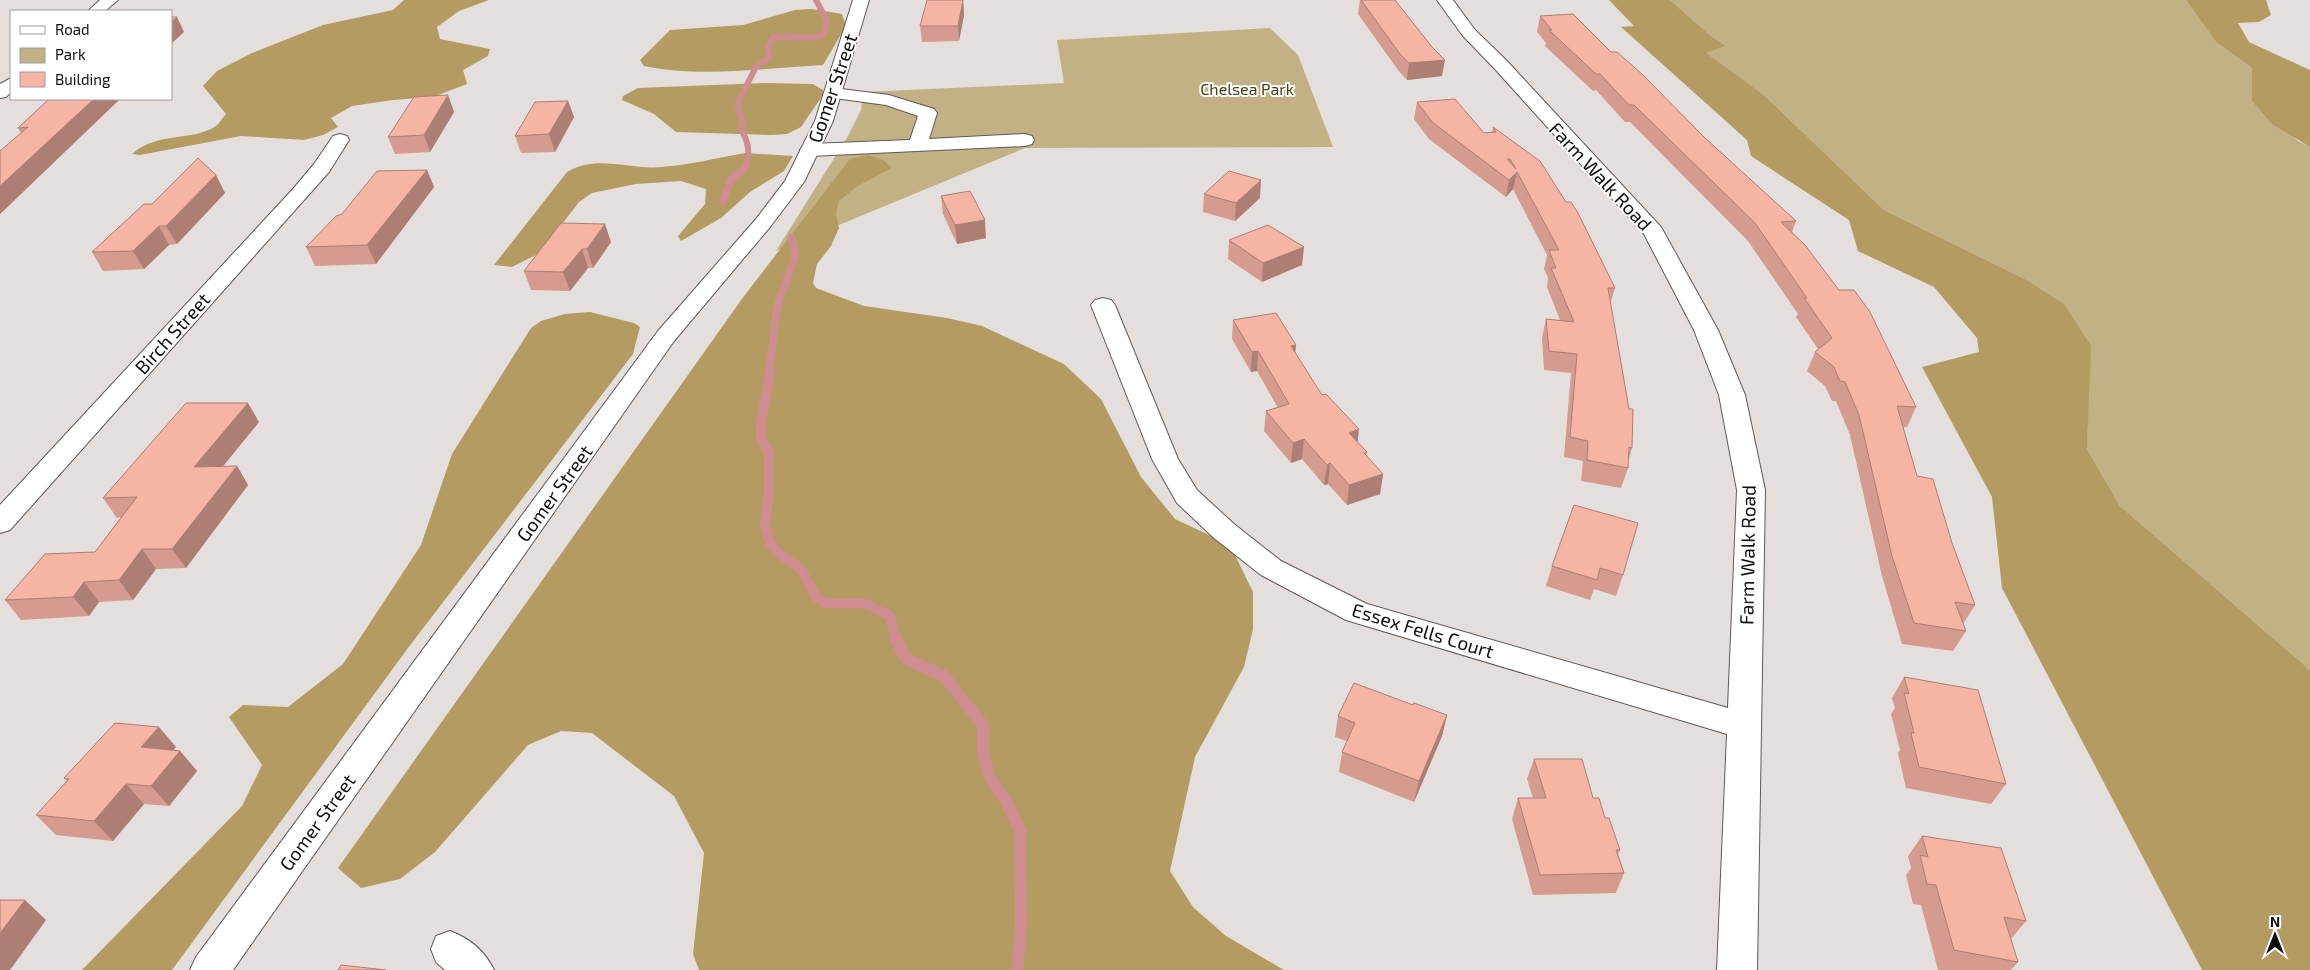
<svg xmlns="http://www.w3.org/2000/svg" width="2310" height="970" font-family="'Exo 2',sans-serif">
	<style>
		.green { fill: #c3b186 }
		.forest { fill: #b39b62 }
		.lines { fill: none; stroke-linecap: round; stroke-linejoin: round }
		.stream-far3 { stroke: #cf8d91; stroke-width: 6 }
		.stream-far2 { stroke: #cf8d91; stroke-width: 8 }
		.stream-far1 { stroke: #cf8d91; stroke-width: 10 }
		.stream { stroke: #cf8d91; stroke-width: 12 }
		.street-casing { stroke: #5e5a58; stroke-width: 2 }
		.secondary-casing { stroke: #5e5a58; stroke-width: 2 }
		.street { fill: #fff; fill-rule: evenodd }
		.secondary { fill: #fff; fill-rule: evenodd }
		.wall { fill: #d49b8e }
		.shaded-wall { fill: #ac7e74 }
		.building { fill: #f6b4a5; stroke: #ac7e74; fill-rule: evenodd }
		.labels { text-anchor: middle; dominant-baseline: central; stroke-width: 4; stroke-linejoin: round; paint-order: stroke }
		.far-park-label { font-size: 16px; fill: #4f3d0f; stroke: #fff }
		.street-label { font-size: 19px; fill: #0e0d0c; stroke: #fff }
	</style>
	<rect width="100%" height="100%" fill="#e4dfdd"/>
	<g class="green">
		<polygon points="1670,0 2186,0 2216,42 2252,68 2252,101 2298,141 2310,147 2310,670 2120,506 2087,449 2090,346 2063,304 2027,280 1884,210 1764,95 1705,53 1726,46 1711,36"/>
		<polygon points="1270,28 1298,55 1333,147 1025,148 776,251 848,136 861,110 863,92 1064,83 1057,40"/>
	</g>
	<g class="forest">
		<path d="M 404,0 L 489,0 L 459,11 L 437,27 L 440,39 L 490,49 L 488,56 L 463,70 L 467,84 L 433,97 L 393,100 L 352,106 L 331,118 L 338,127 L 323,135 L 304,140 L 241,136 L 140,155 L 132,154 C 158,131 192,142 216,126 C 220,123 223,117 226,114 L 203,86 L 217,71 L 252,53 L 323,25 L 393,10 Z"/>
		<polygon points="1609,0 1670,0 1711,36 1726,46 1706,53 1764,95 1884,210 2027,280 2064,304 2091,346 2087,449 2120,506 2310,670 2310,970 2202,970 2002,588 1992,497 1922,367 1979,352 1977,338 1934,287 1858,251 1849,220 1751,156 1747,140 1621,27 1634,26"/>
		<polygon points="2186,0 2266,0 2271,15 2259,22 2238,23 2249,42 2310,70 2310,147 2272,124 2252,101 2252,68 2216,42"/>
		<path d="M 812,9 L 842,14 L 846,26 L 823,65 C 764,68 702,78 644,66 L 640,60 L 670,30 L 743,25 L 795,10 Z"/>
		<polygon points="764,83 813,84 823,90 823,95 801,127 787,134 770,135 676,132 654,114 622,100 623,96 638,88"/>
		<path d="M 745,153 L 793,156 L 784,171 L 750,192 L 721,218 L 681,241 L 678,236 L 705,204 L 706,189 L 681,181 L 636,184 L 592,193 L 579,202 L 540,253 L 512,267 L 494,265 L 567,172 C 597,154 629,170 661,167 C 689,165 717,158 745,153 Z"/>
		<polygon points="868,155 883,160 892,168 856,187 839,201 836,213 839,228 831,246 817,264 813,283 816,288 864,306 947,318 982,326 1064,364 1101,399 1141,477 1175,519 1230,545 1253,592 1253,629 1244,667 1195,757 1170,871 1193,907 1226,936 1284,970 699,970 693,954 704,853 674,796 592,733 561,731 528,745 435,852 400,879 361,888 338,868 744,296 850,159"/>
		<polygon points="590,312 634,323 640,327 633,354 408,648 172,970 82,970 242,806 262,765 229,717 243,705 288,707 343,664 421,545 452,454 531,328 541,321 565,314"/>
	</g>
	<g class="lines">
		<path class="stream-far3" d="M 745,166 C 751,154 748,140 741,130 L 743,122 L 738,108 L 739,100 L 756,67 L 769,58 L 768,47 L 773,38 C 790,33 807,42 823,35 L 827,21 L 816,0"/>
		<g class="stream-far2">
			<polyline points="723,201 731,179 742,171 746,165"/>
			<polyline points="769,375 777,307 796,254 791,238"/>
		</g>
		<polyline class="stream-far1" points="770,373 761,422 761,438 769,454 769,489 765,525 770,542 776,551 801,569 815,596 826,603 863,603 890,616 895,638"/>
		<polyline class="stream" points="895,637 906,659 944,676 983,725 983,753 990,778 1006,801 1020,830 1021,927 1017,970"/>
		<g class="street-casing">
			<g id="street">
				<polygon points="100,0 118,0 105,11 88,11"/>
				<polygon points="1437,0 1453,0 1475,30 1506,60 1661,227 1718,330 1745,395 1765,490 1757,970 1717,970 1727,734 1346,620 1261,575 1214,538 1177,503 1152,459 1091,305 1095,300 1103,298 1111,300 1115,305 1178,459 1197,490 1234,524 1281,561 1367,604 1728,708 1737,490 1719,395 1694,330 1644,234 1494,68 1463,36"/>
				<polygon points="11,78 11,92 6,97 0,98 0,84"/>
				<polygon points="833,88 889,95 934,109 937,113 929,139 1025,134 1032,136 1034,140 1032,144 1025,146 810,156 803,154 800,150 803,146 810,144 910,140 918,116 886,105 827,97 824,93 827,89"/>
				<polygon points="340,134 347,136 349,140 329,172 10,530 0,533 0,505 293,189 314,164 333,136"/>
				<path d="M 450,931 C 469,938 485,951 494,970 L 445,970 L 436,962 L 431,949 L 436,936 Z"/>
			</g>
		</g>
		<g class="secondary-casing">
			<polygon id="secondary" points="853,0 869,0 833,121 804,182 770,227 674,341 233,970 190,970 196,957 658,331 756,219 785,181 815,121"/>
		</g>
		<use href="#street" class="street"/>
		<use href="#secondary" class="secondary"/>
	</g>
	<g class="wall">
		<polygon points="963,0 964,15 959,41 922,42 920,26"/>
		<polygon points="1360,0 1395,0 1442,76 1407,80 1398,70 1358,14"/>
		<polygon points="1540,16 1611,52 1796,221 1792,232 1916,407 1907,427 1903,427 1917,476 1952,543 1975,605 1963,624 1966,631 1953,651 1902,644 1882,576 1850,435 1836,401 1832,401 1825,386 1807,371 1815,352 1818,349 1796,317 1798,314 1748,241 1630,122 1625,122 1596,90 1593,91 1545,46 1546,43 1537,32"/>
		<polygon points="448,95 454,112 430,152 395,154 388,137"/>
		<polygon points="49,99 120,99 0,214 21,133 18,128"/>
		<polygon points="568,101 574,117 555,152 521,153 515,136"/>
		<polygon points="1417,102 1484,133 1492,132 1493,127 1615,288 1610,304 1632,448 1628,462 1628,468 1621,488 1581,481 1583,461 1564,457 1571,373 1544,370 1542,338 1546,319 1560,320 1547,287 1548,278 1544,269 1547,255 1513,189 1506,197 1429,139 1414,119"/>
		<polygon points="427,170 434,187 376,264 315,266 306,247 342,214"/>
		<polygon points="216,175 225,193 177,244 169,245 144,269 103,271 92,252 152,204"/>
		<polygon points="1204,194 1260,198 1235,221 1203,212"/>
		<polygon points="941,196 986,238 957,244 943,214"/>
		<polygon points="561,223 611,242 593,268 588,268 570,291 531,290 524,271"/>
		<polygon points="1229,240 1302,265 1262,282 1228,259"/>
		<polygon points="1233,320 1296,345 1295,353 1322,395 1357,442 1367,452 1366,456 1383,474 1380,494 1347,505 1328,484 1324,485 1302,459 1291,463 1264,431 1266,411 1278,408 1257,371 1251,372 1232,339"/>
		<polygon points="259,422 222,467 237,466 248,485 186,568 156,569 133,600 99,602 89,616 21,620 5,600 95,552 121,517 117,518 103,498"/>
		<polygon points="1574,505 1623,575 1616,596 1594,589 1590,600 1546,586 1552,566"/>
		<polygon points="1904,677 2006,784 1991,804 1906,788 1898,753 1900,750 1891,714 1895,708 1892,698"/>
		<polygon points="1413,705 1447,715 1442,736 1414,802 1339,772 1342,752 1347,741 1335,737 1338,716"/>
		<polygon points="176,747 173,750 180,751 197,771 169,806 144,804 113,841 56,835 36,815 67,781 64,778"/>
		<polygon points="1534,759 1593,798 1605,818 1620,850 1618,854 1624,873 1616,893 1533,895 1512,819 1518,798 1533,798 1527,779"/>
		<polygon points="1922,836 2026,921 2011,939 2018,962 2011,970 1938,970 1921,905 1913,904 1906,875 1911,868 1908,856"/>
	</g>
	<g class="shaded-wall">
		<polygon points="963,0 964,15 959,41 958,26"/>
		<polygon points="177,17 184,32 171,44 171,22"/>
		<polygon points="1445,60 1442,76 1407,80 1409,63"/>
		<polygon points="448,95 454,112 430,152 424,135"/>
		<polygon points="94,99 120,99 0,214 0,186"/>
		<polygon points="568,101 574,117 555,152 549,134"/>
		<polygon points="427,170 434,187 376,264 367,245"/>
		<polygon points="1517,172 1513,189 1506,197 1509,180"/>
		<polygon points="216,175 225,193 177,244 166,226"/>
		<polygon points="1261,180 1260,198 1235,221 1236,203"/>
		<polygon points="985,220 986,238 957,244 955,225"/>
		<polygon points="605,224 611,242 593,268 587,249"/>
		<polygon points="159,226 169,245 144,269 133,251"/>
		<polygon points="1304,247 1302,265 1262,282 1263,263"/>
		<polygon points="582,249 588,268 570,291 563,272"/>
		<polygon points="1296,345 1294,364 1291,346"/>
		<polygon points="1258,351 1257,371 1251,372 1252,352"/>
		<polygon points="248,403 259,422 206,487 194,467"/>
		<polygon points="1359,429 1357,449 1349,433"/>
		<polygon points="1304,439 1302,459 1291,463 1293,443"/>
		<polygon points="1330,463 1328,484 1324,485 1327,465"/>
		<polygon points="237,466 248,485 186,568 172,549"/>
		<polygon points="1383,474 1380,494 1347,505 1349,485"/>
		<polygon points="142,549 156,569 133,600 119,580"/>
		<polygon points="84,582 99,602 89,616 73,597"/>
		<polygon points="1447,715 1442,736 1414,802 1419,781"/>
		<polygon points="159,727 176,747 159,767 141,747"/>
		<polygon points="180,751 197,771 169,806 151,786"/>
		<polygon points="126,784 144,804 113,841 94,821"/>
		<polygon points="25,900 46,920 10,970 0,970 0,933"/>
	</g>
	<g class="building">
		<polygon points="927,0 963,0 958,26 920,26"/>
		<polygon points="1361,0 1395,0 1432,47 1445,60 1409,63 1400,54"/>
		<polygon points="1573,14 1611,52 1617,52 1643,75 1704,137 1796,221 1781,222 1805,245 1839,290 1854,290 1870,312 1916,407 1897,406 1917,476 1933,479 1952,543 1975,605 1955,602 1966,631 1914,623 1892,556 1859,415 1845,382 1840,381 1834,367 1815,352 1832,338 1804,298 1807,298 1755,223 1634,105 1629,105 1600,74 1596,74 1549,30 1552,30 1540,16"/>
		<polygon points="171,17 177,17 171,22"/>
		<polygon points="448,95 424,135 388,137 414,97"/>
		<polygon points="49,99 94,99 0,186 0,151 28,127 18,128"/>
		<path d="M 1455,99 L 1484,133 L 1496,132 L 1493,127 L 1540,161 L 1566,202 L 1571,202 L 1578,213 L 1615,288 L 1608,288 L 1629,409 L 1633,409 L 1632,448 L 1629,447 L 1628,468 L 1587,460 L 1588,441 L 1570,437 L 1577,354 L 1549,351 L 1546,319 L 1574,322 L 1551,268 L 1556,268 L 1549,250 L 1559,250 L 1517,172 L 1509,180 L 1432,122 L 1417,102 ZM 1507,159 L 1510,159 L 1516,169 Z"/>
		<polygon points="568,101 549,134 515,136 535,102"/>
		<polygon points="198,158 216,175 166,226 159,226 133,251 92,252 144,204 152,204"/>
		<polygon points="427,170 367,245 306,247 336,216 342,214 377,171"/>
		<polygon points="1229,171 1261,180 1236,203 1204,194"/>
		<polygon points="970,191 985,220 955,225 941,196"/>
		<polygon points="561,223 605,224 587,249 582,249 563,272 524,271"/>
		<polygon points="1268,225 1304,247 1263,263 1229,240"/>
		<polygon points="1276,313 1296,345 1291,346 1322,395 1326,394 1359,429 1349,433 1367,452 1364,453 1383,474 1349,485 1330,463 1327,465 1304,439 1293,443 1266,411 1289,404 1258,351 1252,352 1233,320"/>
		<polygon points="186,403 248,403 194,467 237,466 172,549 142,549 119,580 84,582 73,597 5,600 45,554 95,552 137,497 103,498"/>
		<polygon points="1574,505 1638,523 1623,575 1600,568 1597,580 1552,566"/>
		<polygon points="1904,677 1978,690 2006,784 1919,767 1911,733 1914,733 1904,693 1909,694"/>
		<polygon points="1354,683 1413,705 1414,703 1447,715 1419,781 1342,752 1355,723 1338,716"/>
		<polygon points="115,723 159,727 141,747 180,751 151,786 126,784 94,821 36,815 69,779 64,778"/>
		<polygon points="1534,759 1582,759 1593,798 1599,798 1605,818 1609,818 1620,850 1616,850 1624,873 1540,875 1518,798 1546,798"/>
		<polygon points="1922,836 2001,848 2026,921 2004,917 2018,962 1954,950 1936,885 1927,884 1920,855 1928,857"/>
		<polygon points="0,900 25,900 0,933"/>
		<polygon points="341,965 386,970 338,970"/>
	</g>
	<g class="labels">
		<g class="far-park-label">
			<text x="1247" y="88">Chelsea Park</text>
		</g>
		<g class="street-label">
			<text transform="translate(832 88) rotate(-71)">Gomer Street</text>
			<text transform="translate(1601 176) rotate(47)">Farm Walk Road</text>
			<text transform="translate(172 333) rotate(-48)">Birch Street</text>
			<text transform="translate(554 493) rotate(-54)">Gomer Street</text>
			<text transform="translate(1747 555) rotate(-89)">Farm Walk Road</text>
			<text transform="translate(1423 630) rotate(17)">Essex Fells Court</text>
			<text transform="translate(317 822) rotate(-54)">Gomer Street</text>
		</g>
	</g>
	<rect x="10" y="10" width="162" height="90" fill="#ffffff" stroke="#9f9e9e"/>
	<rect x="20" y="26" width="25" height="8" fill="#ffffff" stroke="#9f9e9e"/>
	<text x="55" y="35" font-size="15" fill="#0e0d0c">Road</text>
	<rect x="20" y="48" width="25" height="15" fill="#c3b186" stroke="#9f9e9e"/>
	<text x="55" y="60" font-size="15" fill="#0e0d0c">Park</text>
	<rect x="20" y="72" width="25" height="15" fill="#f6b4a5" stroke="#9f9e9e"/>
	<text x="55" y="85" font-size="15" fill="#0e0d0c">Building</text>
	<g transform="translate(2275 935)" stroke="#ffffff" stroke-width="4" paint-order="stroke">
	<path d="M0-4L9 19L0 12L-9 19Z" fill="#0e0d0c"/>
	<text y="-8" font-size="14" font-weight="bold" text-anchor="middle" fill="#0e0d0c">N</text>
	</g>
</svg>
